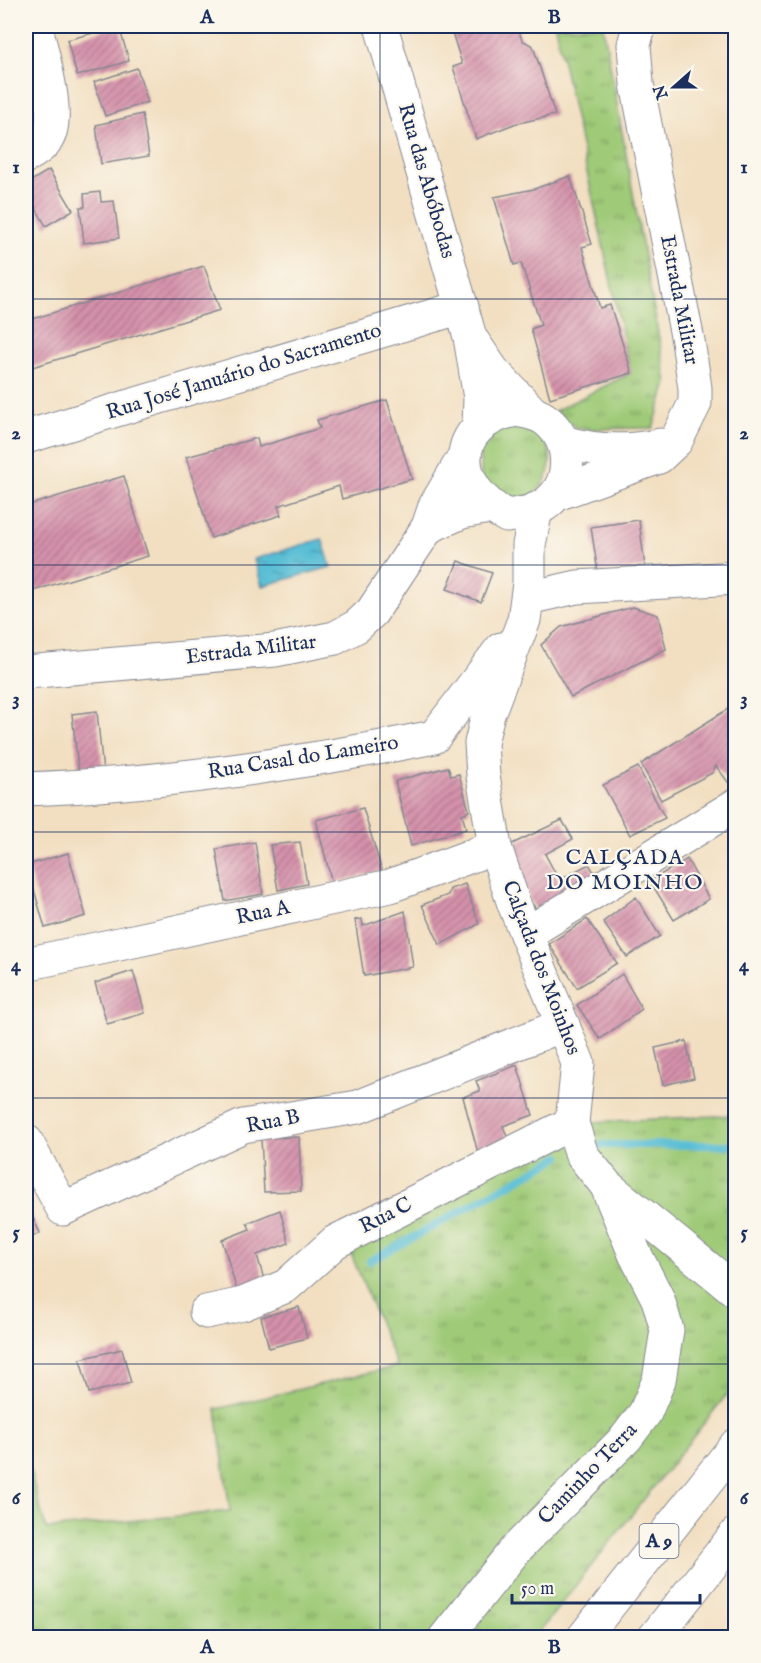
<svg xmlns="http://www.w3.org/2000/svg" width="761" height="1663" font-family="'IM FELL English',serif">
	<style>
		.grass { fill: url(#grass-tufts); stroke: #5d7c6a; stroke-width: 1.5 }
		.water { fill: url(#water-ripples); stroke: #387699; stroke-width: 1.5 }
		.lines { fill: none; stroke-linecap: round; stroke-linejoin: round }
		.stream { stroke: #56bdd4; stroke-width: 8 }
		.building { fill: url(#building-hatch) }
		.minor-casing { stroke: #868790; stroke-width: 35 }
		.highway-casing { stroke: #868790; stroke-width: 35 }
		.minor { stroke: #fff; stroke-width: 33 }
		.highway { stroke: #fff; stroke-width: 33 }
		.grid { fill: none; stroke: #1b2f5e; stroke-width: 1.5; stroke-opacity: 0.55 }
		.labels { text-anchor: middle; dominant-baseline: central; stroke-width: 4.5; stroke-linejoin: round; paint-order: stroke }
		.shield { fill: #fbf7ec; stroke: #5e6b89; stroke-width: 1.5 }
		.shield-label { font-size: 20px; font-weight: bold; fill: #1b2f5e }
		.street-label { font-size: 21px; fill: #1b2f5e; stroke: #fbf7ec }
		.neighbourhood-label { font-size: 22px; letter-spacing: 1.5px; fill: #1b2f5e; stroke: #fbf7ec }
		.neatline { fill: none; stroke: #1b2f5e; stroke-width: 2 }
		.grid-label { font-size: 20px; text-anchor: middle; font-weight: bold; fill: #1b2f5e }
	</style>
	<defs>
		<pattern id="grass-tufts" width="24" height="20" patternUnits="userSpaceOnUse" patternTransform="scale(1.5)"><rect width="24" height="20" fill="#9fca77"/><path d="M3 7l-1-3M5 7V3M7 7l1-3M15 17l-1-3M17 17v-4M19 17l1-3" fill="none" stroke="#81a465"/></pattern>
		<pattern id="water-ripples" width="26" height="14" patternUnits="userSpaceOnUse" patternTransform="scale(1.5)"><rect width="26" height="14" fill="#56bdd4"/><path d="M2 4q2-2 4 0t4 0M15 11q2-2 4 0t4 0" fill="none" stroke="#469aaf"/></pattern>
		<pattern id="building-hatch" width="6" height="6" patternUnits="userSpaceOnUse" patternTransform="scale(1.5)"><rect width="6" height="6" fill="#d591aa"/><path d="M-1 1l2-2M0 6l6-6M5 7l2-2" fill="none" stroke="#ac778e"/></pattern>
	</defs>
	<rect width="100%" height="100%" fill="#fbf7ec"/>
	<filter id="ink" filterUnits="userSpaceOnUse"><feTurbulence type="fractalNoise" baseFrequency=".0167" numOctaves="2"/><feDisplacementMap in="SourceGraphic" scale="12" xChannelSelector="R" yChannelSelector="G"/><feConvolveMatrix kernelMatrix="1 2 1 2 8 2 1 2 1" color-interpolation-filters="sRGB"/></filter>
	<filter id="wash" filterUnits="userSpaceOnUse"><feTurbulence type="fractalNoise" baseFrequency=".008" numOctaves="4" result="noise"/><feDisplacementMap in="SourceGraphic" scale="24" xChannelSelector="R" yChannelSelector="G"/><feGaussianBlur stdDeviation="1.35" result="paint"/><feColorMatrix in="noise" values="0 0 0 0 0 0 0 0 0 0 0 0 0 0 0 0 0 1.4 0 .05"/><feComposite in="paint" operator="in"/></filter>
	<g filter="url(#wash)">
		<rect width="100%" height="100%" fill="#f2dfc1"/>
		<g class="grass">
			<polygon points="555,26 603,26 667,383 653,428 578,429 555,411 631,373"/>
			<path d="M 505,425 C 512,426 522,425 528,428 C 572,444 543,517 502,497 C 495,494 488,488 482,483 L 479,447 Z"/>
			<polygon points="735,1115 735,1384 535,1637 26,1637 26,1457 46,1529 230,1511 216,1409 397,1366 340,1227 572,1123"/>
		</g>
		<polygon class="water" points="322,539 331,567 262,586 254,559"/>
		<g class="lines">
			<g class="stream">
				<polyline points="599,1145 736,1145"/>
				<polyline points="370,1261 559,1157"/>
			</g>
		</g>
		<g id="blocks">
			<g class="building">
				<polygon points="119,26 129,61 77,76 67,40"/>
				<polygon points="450,26 517,26 522,40 533,46 555,115 514,124 476,139 453,67 462,64"/>
				<polygon points="137,68 148,102 105,116 94,82"/>
				<polygon points="142,114 149,156 101,164 96,125"/>
				<polygon points="49,170 73,210 46,226 26,191 26,184"/>
				<polygon points="570,176 592,244 582,247 600,308 610,305 632,373 550,398 531,329 541,325 521,263 514,265 494,197 534,189"/>
				<polygon points="100,192 101,202 114,201 119,238 84,243 80,207 85,207 84,194"/>
				<polygon points="204,266 220,310 26,369 26,321"/>
				<polygon points="387,400 412,479 342,499 339,486 278,506 281,515 211,538 186,457 257,438 259,447 320,428 317,420"/>
				<polygon points="124,476 148,556 26,593 26,506"/>
				<polygon points="639,520 645,567 598,573 591,527"/>
				<polygon points="458,561 492,573 481,602 447,589"/>
				<polygon points="633,607 658,615 666,649 571,697 541,645 561,627"/>
				<polygon points="731,707 736,710 736,783 731,786 716,766 712,773 661,800 641,764"/>
				<polygon points="97,711 104,783 80,785 72,714"/>
				<polygon points="448,767 451,776 459,774 469,811 462,814 466,829 411,846 395,781"/>
				<polygon points="638,767 665,818 630,835 603,785"/>
				<polygon points="363,808 382,871 332,883 316,820"/>
				<polygon points="562,820 573,839 545,854 559,880 589,864 600,882 542,914 531,903 510,845"/>
				<polygon points="255,842 263,894 225,901 216,849"/>
				<polygon points="300,842 307,884 278,890 270,845"/>
				<polygon points="68,853 86,916 45,928 27,865"/>
				<polygon points="687,859 709,899 674,920 650,881"/>
				<polygon points="465,884 479,924 440,945 422,905 448,895 450,889"/>
				<polygon points="636,897 660,936 627,957 603,922"/>
				<polygon points="405,911 413,967 364,976 355,920 362,919 363,926"/>
				<polygon points="587,919 617,963 577,988 549,944"/>
				<polygon points="133,971 145,1013 107,1024 95,983"/>
				<polygon points="622,974 642,1009 600,1039 577,1005"/>
				<polygon points="686,1041 694,1078 663,1085 655,1048"/>
				<polygon points="517,1065 533,1115 503,1126 510,1144 478,1153 463,1097 480,1091 476,1081"/>
				<polygon points="299,1137 301,1191 264,1192 261,1138"/>
				<polygon points="26,1203 40,1233 26,1240"/>
				<polygon points="280,1210 289,1243 257,1255 265,1283 238,1294 222,1240 250,1229 247,1223"/>
				<polygon points="299,1307 307,1338 269,1348 261,1317"/>
				<polygon points="122,1349 131,1383 89,1393 80,1359"/>
			</g>
		</g>
	</g>
	<g filter="url(#ink)">
		<use href="#blocks" fill-opacity="0" stroke="#868790" stroke-width="1.5"/>
		<g class="lines">
			<g class="minor-casing">
				<g id="minor">
					<polyline points="381,26 470,337 480,398 479,426"/>
					<path d="M 26,156 C 34,152 42,147 47,139 C 62,116 41,52 36,26"/>
					<polyline points="474,343 493,371 533,413"/>
					<path d="M 515,410 C 526,412 537,413 546,420 C 574,442 574,486 543,506 C 532,513 519,514 507,516 C 451,487 448,424 515,410 Z"/>
					<polyline points="26,437 462,307"/>
					<path d="M 563,442 C 594,451 629,452 660,445"/>
					<polyline points="557,494 659,457 676,441 695,403 695,388 688,341 637,84 634,45 639,26"/>
					<polyline points="536,509 529,545 529,583 524,620 488,714 481,743 483,776 495,847 514,904 578,1063 572,1123 582,1155 607,1186 736,1291"/>
					<polyline points="428,527 435,506 465,455"/>
					<polyline points="528,598 577,587 736,578"/>
					<polyline points="26,672 275,650 335,638 357,626 372,612 428,527 462,512 489,507"/>
					<path d="M 26,789 C 162,784 300,764 434,737 L 501,649"/>
					<polyline points="526,934 736,805"/>
					<polyline points="26,964 390,886 495,847"/>
					<polyline points="26,1141 63,1209 243,1126 358,1107 563,1025"/>
					<polyline points="206,1312 243,1304 286,1286 335,1242 572,1123"/>
					<polyline points="445,1638 516,1549 626,1438 645,1413 659,1380 667,1330 658,1299 635,1254 608,1189"/>
				</g>
			</g>
			<g class="highway-casing">
				<g id="highway">
					<polyline points="583,1638 736,1445"/>
					<polyline points="654,1638 736,1534"/>
				</g>
			</g>
			<use href="#minor" class="minor"/>
			<use href="#highway" class="highway"/>
		</g>
	</g>
	<path class="grid" d="M 380,26 L 380,1638M 26,299 L 736,299M 26,565 L 736,565M 26,832 L 736,832M 26,1098 L 736,1098M 26,1364 L 736,1364"/>
	<g class="labels">
		<rect class="shield" x="639.5" y="1524" width="39" height="34" rx="4.5"/>
		<g class="shield-label">
			<text x="659" y="1541">A 9</text>
		</g>
		<g class="street-label">
			<text transform="translate(426 181) rotate(74)">Rua das Abóbodas</text>
			<text transform="translate(679 300) rotate(79)">Estrada Militar</text>
			<text transform="translate(244 372) rotate(-17)">Rua José Januário do Sacramento</text>
			<text transform="translate(251 650) rotate(-7)">Estrada Militar</text>
			<text transform="translate(303 758) rotate(-9)">Rua Casal do Lameiro</text>
			<text transform="translate(263 913) rotate(-12)">Rua A</text>
			<text transform="translate(541 968) rotate(69)">Calçada dos Moinhos</text>
			<text transform="translate(273 1122) rotate(-11)">Rua B</text>
			<text transform="translate(386 1216) rotate(-27)">Rua C</text>
			<text transform="translate(588 1474) rotate(-46)">Caminho Terra</text>
		</g>
		<g class="neighbourhood-label">
			<text x="625" y="858">CALÇADA<tspan x="625" dy="25">DO MOINHO</tspan></text>
		</g>
	</g>
	<rect width="761" height="1663" fill="none" stroke="#fbf7ec" stroke-width="66"/>
	<g transform="translate(674 87) rotate(249)" stroke="#fbf7ec" stroke-width="4.5" paint-order="stroke">
	<path d="M0-4.5L10 22L0 15L-10 22Z" fill="#1b2f5e"/>
	<text y="-9" font-size="16" font-weight="bold" text-anchor="middle" fill="#1b2f5e">N</text>
	</g>
	<path d="M512 1594v9h188v-9" fill="none" stroke="#1b2f5e" stroke-width="3"/>
	<text x="521" y="1594" font-size="18" fill="#1b2f5e" stroke="#fbf7ec" stroke-width="4.5" paint-order="stroke">50 m</text>
	<rect x="33" y="33" width="695" height="1597" class="neatline"/>
	<g class="grid-label">
		<text x="207" y="23">A</text>
		<text x="554" y="23">B</text>
		<text x="16" y="173">1</text>
		<text x="744" y="173">1</text>
		<text x="16" y="439">2</text>
		<text x="744" y="439">2</text>
		<text x="16" y="705">3</text>
		<text x="744" y="705">3</text>
		<text x="16" y="971">4</text>
		<text x="744" y="971">4</text>
		<text x="16" y="1238">5</text>
		<text x="744" y="1238">5</text>
		<text x="16" y="1504">6</text>
		<text x="744" y="1504">6</text>
		<text x="207" y="1653">A</text>
		<text x="554" y="1653">B</text>
	</g>
</svg>
